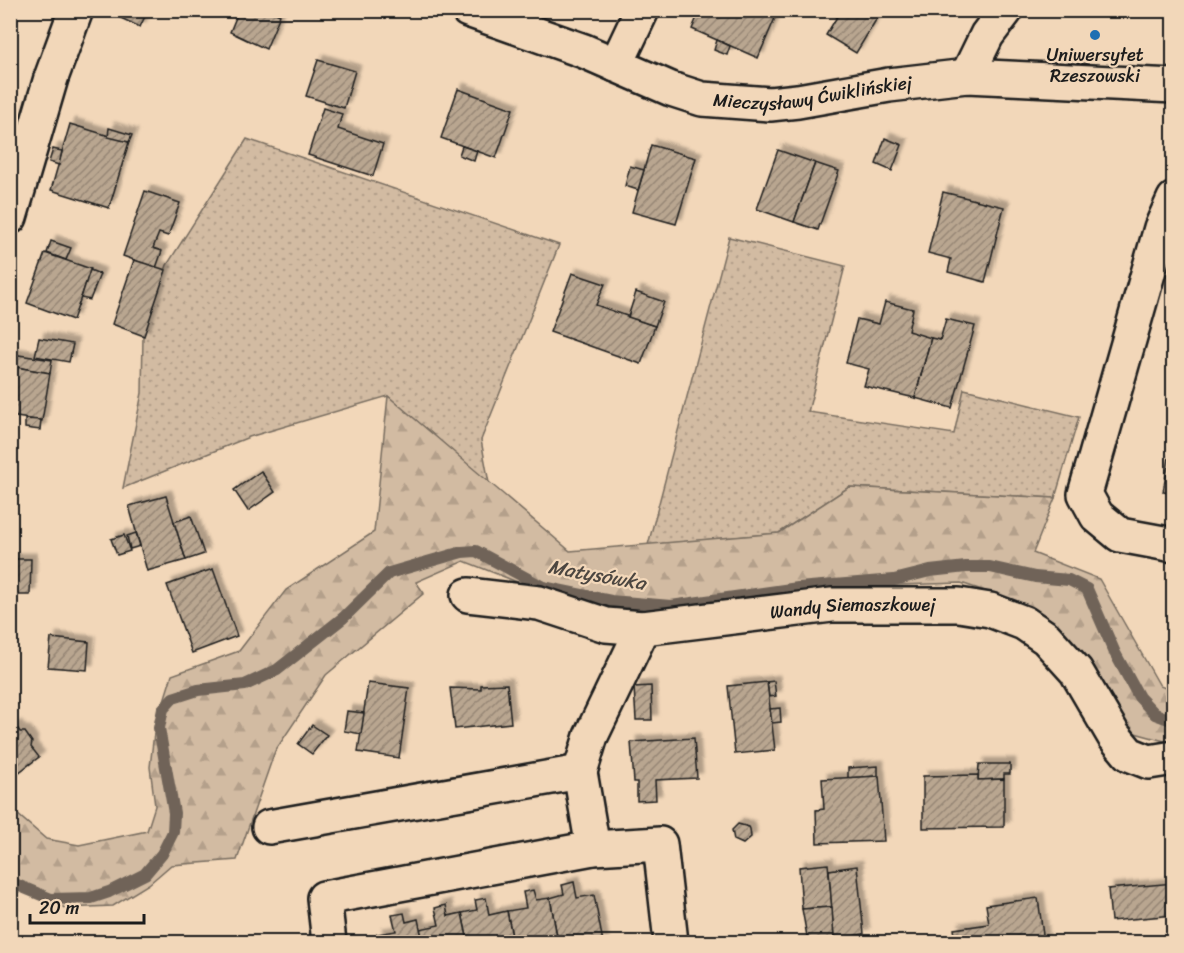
<svg xmlns="http://www.w3.org/2000/svg" width="1184" height="953" font-family="Sriracha,sans-serif">
	<style>
		.grass { fill: url(#grass-dots); stroke: #776c5f; stroke-width: 1.5 }
		.forest { fill: url(#forest-firs); stroke: #776c5f; stroke-width: 1.5 }
		.lines { fill: none; stroke-linecap: round; stroke-linejoin: round }
		.stream { stroke: #6f6459; stroke-width: 12 }
		.building { fill: url(#building-hatch); stroke: #1c1c1c; stroke-width: 1.5; filter: url(#shadow) }
		.minor-casing { stroke: #1c1c1c; stroke-width: 38 }
		.minor { stroke: #f2d7b9; stroke-width: 33 }
		.poi-dot { fill: #1f6fb2; stroke: #f2d7b9; stroke-width: 2 }
		.labels { text-anchor: middle; dominant-baseline: central; stroke-width: 4.5; stroke-linejoin: round; paint-order: stroke }
		.poi-label { font-size: 18px; fill: #1c1c1c; stroke: #f2d7b9 }
		.street-label { font-size: 18px; fill: #1c1c1c; stroke: #f2d7b9 }
		.water-label { font-size: 20px; font-style: italic; fill: #4c4640; stroke: #f2d7b9 }
	</style>
	<defs>
		<pattern id="grass-dots" width="8" height="8" patternUnits="userSpaceOnUse" patternTransform="scale(1.5)"><rect width="8" height="8" fill="#d2bba2"/><path d="M2 2h.1M6 6h.1" fill="none" stroke="#b4a08b" stroke-width="1.8" stroke-linecap="round"/></pattern>
		<pattern id="forest-firs" width="22" height="20" patternUnits="userSpaceOnUse" patternTransform="scale(1.5)"><rect width="22" height="20" fill="#d2bba2"/><path d="M5 1l3.5 6h-7zM16 11l3.5 6h-7z" fill="#b4a08b"/></pattern>
		<pattern id="building-hatch" width="6" height="6" patternUnits="userSpaceOnUse" patternTransform="scale(1.5)"><rect width="6" height="6" fill="#b9a690"/><path d="M-1 1l2-2M0 6l6-6M5 7l2-2" fill="none" stroke="#968675"/></pattern>
		<filter id="shadow"><feDropShadow dx="5.5" dy="-5.5" stdDeviation="1.5" flood-color="#0004"/></filter>
	</defs>
	<rect width="100%" height="100%" fill="#f2d7b9"/>
	<filter id="ink" filterUnits="userSpaceOnUse"><feTurbulence type="fractalNoise" baseFrequency=".0167" numOctaves="2"/><feDisplacementMap in="SourceGraphic" scale="12" xChannelSelector="R" yChannelSelector="G"/><feConvolveMatrix kernelMatrix="1 2 1 2 8 2 1 2 1" color-interpolation-filters="sRGB"/></filter>
	<g filter="url(#ink)">
		<g class="grass">
			<polygon points="247,139 559,245 481,440 489,483 388,396 249,437 123,488 142,393 143,336 167,265"/>
			<polygon points="729,237 845,266 808,412 954,434 964,389 1079,417 1055,498 849,487 779,533 648,545"/>
		</g>
		<polygon class="forest" points="388,396 570,551 779,533 849,487 1055,498 1033,553 1099,579 1160,686 1173,691 1173,742 1168,742 1135,733 1108,701 1067,641 1009,599 961,583 867,586 645,618 540,591 464,561 416,582 424,593 326,675 275,751 237,860 171,865 149,884 113,906 65,908 11,886 10,808 46,839 79,845 147,831 155,806 150,767 154,733 172,675 239,651 286,590 374,532"/>
		<g class="lines">
			<polyline class="stream" points="10,882 51,899 91,898 109,892 145,874 162,854 173,832 174,813 159,728 163,709 173,698 198,690 245,685 277,670 343,618 389,573 462,552 476,551 543,587 611,601 671,606 798,588 894,580 930,571 966,567 990,567 1035,577 1069,580 1087,589 1115,653 1139,697 1155,714 1174,721"/>
		</g>
		<g class="building">
			<polygon points="111,10 148,10 140,27 110,13"/>
			<polygon points="239,10 269,10 280,15 266,49 230,32"/>
			<polygon points="700,10 759,10 775,18 758,58 692,29"/>
			<polygon points="841,10 882,10 856,53 826,35"/>
			<polygon points="717,40 730,46 727,55 714,50"/>
			<polygon points="318,60 355,71 344,108 306,96"/>
			<polygon points="458,89 513,109 496,158 441,138"/>
			<polygon points="323,108 342,114 338,129 383,144 373,176 308,155"/>
			<polygon points="70,124 129,142 109,208 51,190"/>
			<polygon points="109,128 132,135 129,142 108,137"/>
			<polygon points="885,138 902,145 892,171 876,164"/>
			<polygon points="651,145 696,158 676,224 632,212"/>
			<polygon points="462,146 477,151 474,161 459,155"/>
			<polygon points="53,149 62,151 59,165 49,162"/>
			<polygon points="778,150 815,163 794,222 757,209"/>
			<polygon points="815,163 839,171 818,230 794,222"/>
			<polygon points="630,166 644,170 638,190 625,186"/>
			<polygon points="145,191 180,203 168,236 159,233 153,248 162,251 156,268 123,256"/>
			<polygon points="943,192 1004,207 985,282 948,272 951,259 928,253"/>
			<polygon points="51,241 71,248 66,260 47,253"/>
			<polygon points="45,253 91,269 73,320 27,303"/>
			<polygon points="134,260 166,270 144,336 112,324"/>
			<polygon points="90,270 100,274 90,300 81,298"/>
			<polygon points="572,273 605,284 596,305 655,326 641,364 550,332"/>
			<polygon points="636,292 664,302 655,326 628,317"/>
			<polygon points="885,302 913,309 908,331 931,338 915,398 864,386 869,369 846,363 857,319 879,324"/>
			<polygon points="946,319 975,326 952,408 915,398 931,338 940,340"/>
			<polygon points="39,338 73,344 69,362 35,356"/>
			<polygon points="12,354 52,360 50,373 10,366"/>
			<polygon points="10,366 50,373 42,421 10,416"/>
			<polygon points="25,419 41,420 40,430 25,428"/>
			<polygon points="1173,434 1174,434 1174,494 1163,492"/>
			<polygon points="261,471 275,492 248,511 234,490"/>
			<polygon points="166,496 186,560 147,571 129,506"/>
			<polygon points="191,516 204,554 186,560 174,522"/>
			<polygon points="136,533 140,546 130,549 127,536"/>
			<polygon points="124,535 130,551 117,555 111,539"/>
			<polygon points="10,559 31,559 30,595 10,595"/>
			<polygon points="213,569 237,636 192,653 167,585"/>
			<polygon points="51,638 89,642 87,670 48,667"/>
			<polygon points="774,681 776,696 769,697 767,682"/>
			<polygon points="767,682 775,750 735,754 728,686"/>
			<polygon points="368,683 409,688 399,758 358,752"/>
			<polygon points="507,684 511,723 455,729 450,688 481,689 481,685"/>
			<polygon points="651,686 652,720 636,720 634,687"/>
			<polygon points="780,708 781,722 772,723 770,709"/>
			<polygon points="347,711 364,713 361,734 344,731"/>
			<polygon points="312,725 327,735 312,754 298,744"/>
			<polygon points="16,726 20,732 25,732 32,742 31,747 39,757 10,779 10,730"/>
			<polygon points="694,738 697,778 655,780 656,800 637,801 637,782 634,782 631,742"/>
			<polygon points="979,764 1010,764 1010,774 1004,774 1004,779 978,780"/>
			<polygon points="878,766 878,776 848,778 848,768"/>
			<polygon points="978,775 978,780 1004,779 1004,827 923,828 923,776"/>
			<polygon points="879,776 884,841 817,843 816,810 824,809 822,779"/>
			<polygon points="738,824 749,827 750,829 751,837 743,844 734,840 732,830"/>
			<polygon points="828,864 832,907 802,909 799,867"/>
			<polygon points="857,866 864,934 834,939 829,870"/>
			<polygon points="574,882 577,898 594,895 603,942 558,942 550,898 564,894 562,885"/>
			<polygon points="1174,883 1174,915 1111,921 1108,889"/>
			<polygon points="533,890 536,900 550,898 558,942 513,942 507,911 526,908 523,892"/>
			<polygon points="486,898 489,915 507,911 513,942 468,942 462,913 477,910 475,900"/>
			<polygon points="1038,898 1044,942 956,942 954,929 989,924 986,905"/>
			<polygon points="446,905 448,916 462,913 468,942 423,942 420,929 439,925 435,908"/>
			<polygon points="832,907 834,939 808,942 802,909"/>
			<polygon points="404,913 406,922 418,919 423,942 379,942 377,934 396,931 392,915"/>
		</g>
		<g class="lines">
			<g class="minor-casing">
				<g id="minor">
					<path id="s1" d="M 468,10 L 584,51 L 671,89 L 702,99 L 770,104 L 798,101 L 889,85 L 967,76 L 1174,86"/>
					<polyline points="616,65 642,10"/>
					<polyline points="967,76 987,35 1006,10"/>
					<polyline points="1174,199 1161,228 1085,494 1097,516 1120,535 1174,545"/>
					<polyline points="10,217 51,78 76,10"/>
					<path id="s2" d="M 468,595 L 539,603 L 606,625 L 643,628 L 832,605 L 959,605 L 990,610 L 1024,623 L 1046,638 L 1076,671 L 1114,736 L 1129,754 L 1149,762 L 1174,758"/>
					<polyline points="269,827 580,772"/>
					<polyline points="593,848 580,772 591,736 643,628"/>
					<polyline points="329,942 324,898 593,848 660,844 671,942"/>
				</g>
			</g>
			<use href="#minor" class="minor"/>
		</g>
	</g>
	<circle class="poi-dot" cx="1095" cy="35" r="6"/>
	<g class="labels">
		<g class="poi-label">
			<text x="1095" y="55">Uniwersytet<tspan x="1095" dy="21">Rzeszowski</tspan></text>
		</g>
		<g class="street-label">
			<text stroke="none"><textPath href="#s1" startOffset="362">Mieczysławy Ćwiklińskiej</textPath></text>
			<text stroke="none"><textPath href="#s2" startOffset="390">Wandy Siemaszkowej</textPath></text>
		</g>
		<g class="water-label">
			<text transform="translate(597 575) rotate(10)">Matysówka</text>
		</g>
	</g>
	<rect width="1184" height="953" fill="none" stroke="#f2d7b9" stroke-width="36"/>
	<rect x="18" y="18" width="1148" height="917" fill="none" stroke="#1c1c1c" stroke-width="2" filter="url(#ink)"/>
	<path d="M30 914v9h114v-9" fill="none" stroke="#1c1c1c" stroke-width="3"/>
	<text x="39" y="914" font-size="18" fill="#1c1c1c" stroke="#f2d7b9" stroke-width="4.5" paint-order="stroke">20 m</text>
</svg>
